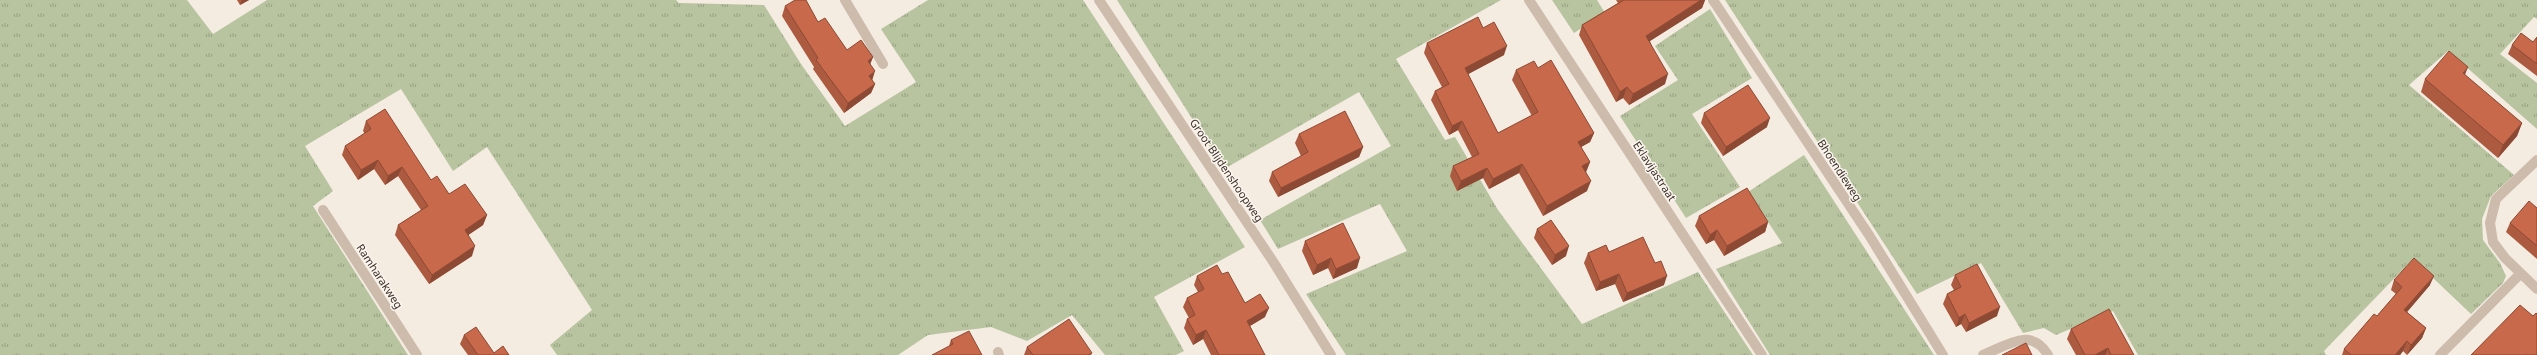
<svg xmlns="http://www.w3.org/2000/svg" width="2537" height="355" font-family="'Noto Sans',sans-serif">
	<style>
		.grass { fill: url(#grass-tufts) }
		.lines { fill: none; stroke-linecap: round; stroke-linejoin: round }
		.minor { stroke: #cdbbac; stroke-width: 10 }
		.wall { fill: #ac5a40 }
		.shaded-wall { fill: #8c4a34 }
		.building { fill: #c8694b; stroke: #8c4a34 }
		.labels { text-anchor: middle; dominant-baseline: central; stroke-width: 3; stroke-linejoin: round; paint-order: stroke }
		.street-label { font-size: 11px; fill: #3b302b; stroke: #fbf5ee }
	</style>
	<defs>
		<pattern id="grass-tufts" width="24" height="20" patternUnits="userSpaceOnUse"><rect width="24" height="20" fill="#b8c4a0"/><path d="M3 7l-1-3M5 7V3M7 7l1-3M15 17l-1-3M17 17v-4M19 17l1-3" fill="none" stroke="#97a083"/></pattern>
	</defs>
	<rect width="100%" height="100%" fill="#f4ebe1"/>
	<g class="grass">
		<polygon points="0,0 187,0 213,34 267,0 676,0 679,3 764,5 801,64 845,126 916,82 881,29 928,0 1083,0 1245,247 1154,297 1184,351 1176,355 1105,355 1072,315 1027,341 991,327 928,335 898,355 557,355 550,345 592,310 487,147 453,171 401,89 305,146 333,191 313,206 408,355 0,355"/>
		<polygon points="1117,0 1501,0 1396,59 1445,140 1455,137 1498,210 1582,324 1698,272 1753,355 1346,355 1306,294 1407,251 1380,204 1278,249 1260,220 1391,146 1359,92 1224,169"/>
		<polygon points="1552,0 1597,0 1605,13 1574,33"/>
		<polygon points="1725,0 2537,0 2537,19 2534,17 2500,54 2537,83 2537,129 2448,51 2409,85 2514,175 2491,196 2482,219 2483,240 2500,263 2506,276 2503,283 2471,314 2413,259 2324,351 2326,355 2138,355 2113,311 2056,335 2044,328 2023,333 1981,263 1917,294"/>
		<polygon points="1710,9 1752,78 1692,114 1740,187 1686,218 1620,116 1678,80 1655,46"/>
		<polygon points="1804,155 1934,355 1770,355 1716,269 1782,243 1748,192"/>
	</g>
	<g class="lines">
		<g class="minor">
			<polyline points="845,0 883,64"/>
			<polyline points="1099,0 1274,263 1331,355"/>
			<polyline points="1529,0 1762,355"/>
			<polyline points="1713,0 1869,235 1943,355"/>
			<polyline points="2537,160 2496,199 2490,223 2493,242 2505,258 2537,289"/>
			<polyline points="323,210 417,355"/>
			<polyline points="998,352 999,355"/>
			<path d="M 1983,355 C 2006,346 2031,326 2048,355"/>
			<polyline points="2440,355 2520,274"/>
		</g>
	</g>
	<g class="wall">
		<polygon points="237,0 249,0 240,5"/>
		<polygon points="1616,0 1705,0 1702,8 1650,41 1665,84 1629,105 1623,98 1616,102 1579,35 1582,25 1618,3"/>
		<polygon points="785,6 818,22 847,50 873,57 870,64 872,80 875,84 871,93 844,113 813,69 814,67 782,16"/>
		<polygon points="1483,28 1504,55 1468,74 1498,133 1532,116 1512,80 1516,70 1538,68 1594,133 1590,142 1581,147 1590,162 1586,172 1587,191 1543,216 1519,173 1489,189 1483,178 1457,191 1450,176 1453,166 1472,157 1458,130 1449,135 1431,100 1435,91 1442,87 1424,53 1427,43"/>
		<polygon points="2537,37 2537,76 2508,54 2512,45 2533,42"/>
		<polygon points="2465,75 2522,123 2517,136 2498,158 2421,92 2425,79"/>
		<polygon points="1704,113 1767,127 1723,156 1701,123"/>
		<polygon points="366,121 431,180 449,194 487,215 483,225 468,235 472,256 429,284 395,235 398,225 421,210 398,176 385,185 374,169 358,180 342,155 345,146 365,134 363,131"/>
		<polygon points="1299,134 1363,147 1359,157 1278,197 1269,181 1272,172 1301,156 1295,143"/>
		<polygon points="2537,208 2537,259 2506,232 2510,223"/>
		<polygon points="1699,216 1768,222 1765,232 1724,256 1714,240 1706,244 1695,226"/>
		<polygon points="1537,229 1566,256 1552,265 1534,238"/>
		<polygon points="1305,241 1357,268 1333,279 1328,268 1313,275 1302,251"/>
		<polygon points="1609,252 1664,285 1623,302 1615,284 1596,291 1584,263 1588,253"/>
		<polygon points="1222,274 1245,303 1265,317 1250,326 1265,355 1211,355 1203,339 1193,345 1184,328 1187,319 1189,318 1183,307 1187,298 1198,292 1194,285 1197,276"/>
		<polygon points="1955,275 1997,316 1966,332 1961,324 1956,327 1943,304 1947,294 1954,290 1951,285"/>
		<polygon points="2394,280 2430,285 2407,312 2426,328 2422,338 2407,355 2403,351 2400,355 2342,355 2344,349 2377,316 2396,294 2391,290"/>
		<polygon points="2071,329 2134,355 2076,355 2067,339"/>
		<polygon points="464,335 494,353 509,355 468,355 460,344"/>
		<polygon points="951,340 982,355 949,346"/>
		<polygon points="1027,347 1092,353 1091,355 1024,355"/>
	</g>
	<g class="shaded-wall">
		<polygon points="242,0 249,0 240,5"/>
		<polygon points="1701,0 1705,0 1702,8 1642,46 1646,36"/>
		<polygon points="1507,46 1504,55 1461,78 1465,68"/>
		<polygon points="873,57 869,67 868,61"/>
		<polygon points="2468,67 2463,80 2463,73"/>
		<polygon points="875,71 872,81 869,76"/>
		<polygon points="1668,74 1665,84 1629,105 1633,94"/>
		<polygon points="875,84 871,93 844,113 848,103"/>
		<polygon points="1627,87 1623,98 1616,102 1620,92"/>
		<polygon points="1770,118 1767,127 1723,156 1726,147"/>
		<polygon points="1462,121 1458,130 1449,135 1452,126"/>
		<polygon points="2522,123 2517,136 2498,158 2503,145"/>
		<polygon points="1594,133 1590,142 1574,151 1578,142"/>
		<polygon points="1363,147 1359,157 1278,197 1281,188"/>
		<polygon points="378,160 374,169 358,180 361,170"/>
		<polygon points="1590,162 1586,172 1579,176 1582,166"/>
		<polygon points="1522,164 1519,173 1489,189 1493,179"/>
		<polygon points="402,167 398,176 385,185 388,176"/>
		<polygon points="1487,168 1483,178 1457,191 1461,181"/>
		<polygon points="1591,181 1587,191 1543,216 1547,206"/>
		<polygon points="487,215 483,225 461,240 465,230"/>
		<polygon points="1768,222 1765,232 1724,256 1727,246"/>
		<polygon points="1717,230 1714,240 1706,244 1710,235"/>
		<polygon points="475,246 472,256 429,284 432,275"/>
		<polygon points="1569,246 1566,256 1552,265 1555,255"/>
		<polygon points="1331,258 1328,268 1313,275 1317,265"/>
		<polygon points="1360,258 1357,268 1333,279 1336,269"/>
		<polygon points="1619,274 1615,284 1596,291 1600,282"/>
		<polygon points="1667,276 1664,285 1623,302 1627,293"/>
		<polygon points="2434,276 2430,285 2401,319 2404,310"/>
		<polygon points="2000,307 1997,316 1966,332 1969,323"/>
		<polygon points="1269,308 1265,317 1243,330 1247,321"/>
		<polygon points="1965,314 1961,324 1956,327 1959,318"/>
		<polygon points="2426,328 2422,338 2407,355 2411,345"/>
		<polygon points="1206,330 1203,339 1193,345 1196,335"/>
		<polygon points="2407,341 2403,351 2400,355 2395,355"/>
		<polygon points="2108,348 2105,355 2095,355"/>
	</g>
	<g class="building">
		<polygon points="795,0 806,0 818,22 825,18 847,50 861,40 873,57 868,61 875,71 869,76 875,84 848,103 816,60 818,58 785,6"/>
		<polygon points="1624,0 1701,0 1646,36 1668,74 1633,94 1627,87 1620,92 1582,25"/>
		<polygon points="1478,17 1483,28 1494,22 1507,46 1465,68 1498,133 1538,112 1516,70 1534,61 1538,68 1551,60 1594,133 1578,142 1590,162 1582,166 1591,181 1547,206 1522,164 1493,179 1487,168 1461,181 1453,166 1479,154 1462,121 1452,126 1435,91 1449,84 1427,43"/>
		<polygon points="2521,33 2533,42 2537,37 2537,64 2512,45"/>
		<polygon points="2449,51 2468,67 2463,73 2522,123 2503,145 2425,79"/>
		<polygon points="1748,85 1770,118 1726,147 1704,113"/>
		<polygon points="385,109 431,180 437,176 449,194 465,184 487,215 465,230 475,246 432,275 398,225 428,206 402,167 388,176 378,160 361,170 345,146 371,129 366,121"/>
		<polygon points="1345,111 1363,147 1281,188 1272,172 1308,152 1299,134"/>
		<polygon points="1747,188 1768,222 1727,246 1717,230 1710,235 1699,216"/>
		<polygon points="2529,201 2537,208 2537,246 2510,223"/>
		<polygon points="1551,220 1569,246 1555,255 1537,229"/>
		<polygon points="1343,223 1360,258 1336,269 1331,258 1317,265 1305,241"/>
		<polygon points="1643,237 1655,263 1661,261 1667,276 1627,293 1619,274 1600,282 1588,253 1606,245 1609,252"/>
		<polygon points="2414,258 2434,276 2404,310 2426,328 2411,345 2407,341 2395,355 2351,355 2344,349 2374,314 2377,316 2402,287 2394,280"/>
		<polygon points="1977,264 2000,307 1969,323 1965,314 1959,318 1947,294 1961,287 1955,275"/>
		<polygon points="1217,265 1222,274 1228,272 1245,303 1260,294 1269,308 1247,321 1265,355 1219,355 1206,330 1196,335 1187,319 1195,315 1187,298 1204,289 1197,276"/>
		<polygon points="2520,305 2533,316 2536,313 2537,314 2537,355 2529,355 2527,354 2526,355 2471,355"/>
		<polygon points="2109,309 2134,355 2111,355 2108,348 2095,355 2085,355 2071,329"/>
		<polygon points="1069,319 1092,353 1088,355 1033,355 1027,347"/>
		<polygon points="476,327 494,353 503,346 509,355 478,355 464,335"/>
		<polygon points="969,331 982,355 932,355 953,344 951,340"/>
		<polygon points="2026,343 2032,355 2002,355"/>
	</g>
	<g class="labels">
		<g class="street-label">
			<text transform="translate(1227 170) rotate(56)">Groot Blijdenshoopweg</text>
			<text transform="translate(1840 170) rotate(57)">Bhoendieweg</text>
			<text transform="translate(1655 171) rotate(57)">Eklavijastraat</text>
			<text transform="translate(380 276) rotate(57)">Ramharakweg</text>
		</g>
	</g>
</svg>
